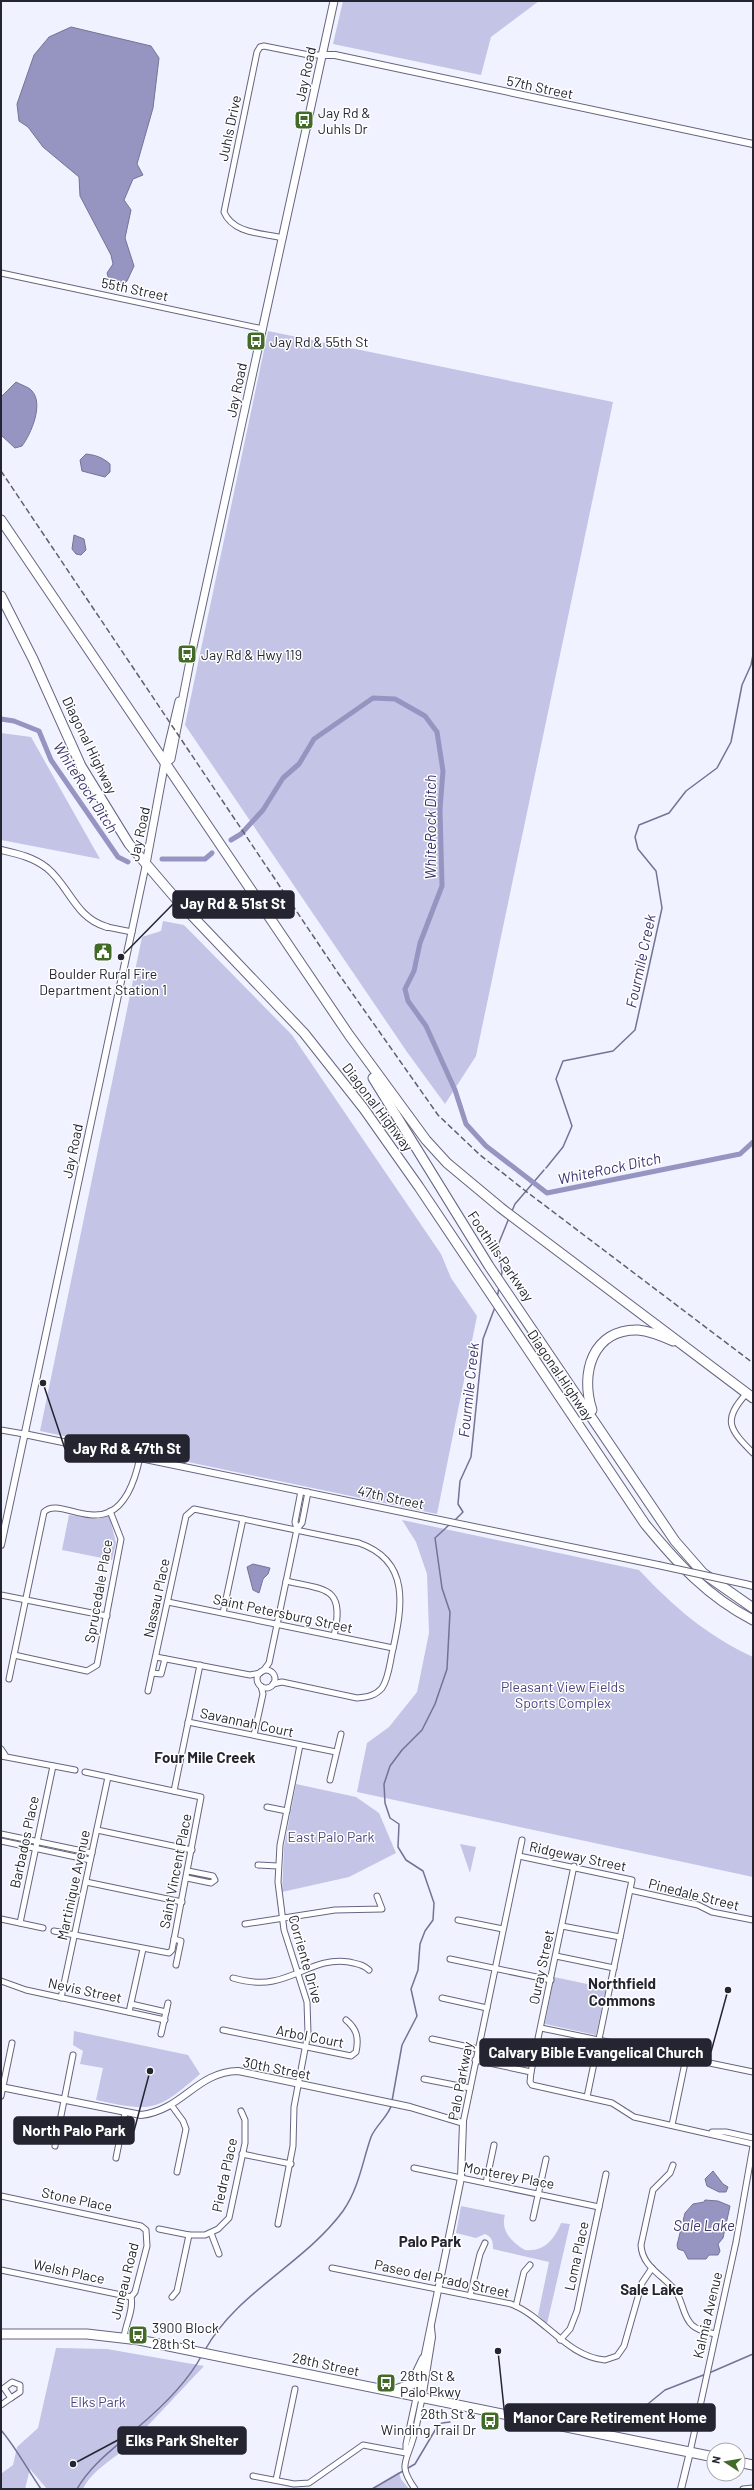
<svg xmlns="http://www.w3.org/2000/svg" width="754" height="2490" font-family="Barlow,sans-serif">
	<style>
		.green { fill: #c4c4e7 }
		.water { fill: #9695c1; stroke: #747396 }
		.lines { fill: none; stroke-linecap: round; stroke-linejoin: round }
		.stream { stroke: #747396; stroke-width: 1.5 }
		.canal { stroke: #9695c1; stroke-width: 5 }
		.minor-casing { stroke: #656581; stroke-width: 7 }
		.tertiary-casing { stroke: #656581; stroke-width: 8 }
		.secondary-casing { stroke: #656581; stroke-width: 9 }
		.trunk-casing { stroke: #656581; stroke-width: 11 }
		.minor { stroke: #fff; stroke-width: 5 }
		.tertiary { stroke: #fff; stroke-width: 6 }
		.secondary { stroke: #fff; stroke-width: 7 }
		.trunk { stroke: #fff; stroke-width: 9 }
		.rail { stroke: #60606d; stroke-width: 1.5; stroke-dasharray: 6 3; stroke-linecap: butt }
		.tertiary-bridge-casing { stroke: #656581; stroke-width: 8; stroke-linecap: butt }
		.tertiary-bridge { stroke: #fff; stroke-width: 6 }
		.labels { text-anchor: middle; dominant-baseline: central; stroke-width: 3; stroke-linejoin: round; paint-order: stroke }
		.street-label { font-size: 14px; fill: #252531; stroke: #fff }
		.poi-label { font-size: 14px; fill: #252531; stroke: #fff; text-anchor: start }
		.park-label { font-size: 14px; fill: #4b4681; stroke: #fff }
		.water-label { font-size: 15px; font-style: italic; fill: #3b356e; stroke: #fff }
		.neighbourhood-label { font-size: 15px; font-weight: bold; fill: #252531; stroke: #fff }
		.leader { fill: none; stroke: #252531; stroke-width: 1.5 }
		.callout-dot { fill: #252531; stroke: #fff; stroke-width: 1.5 }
		.callout { fill: #252531; stroke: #252531; stroke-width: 1.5 }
		.callout-label { font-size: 15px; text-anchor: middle; font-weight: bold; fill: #fff }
	</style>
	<rect width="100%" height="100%" fill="#f1f2ff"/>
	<g class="green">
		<polygon points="343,1 539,1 491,37 481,75 333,44"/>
		<polygon points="268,331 613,402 476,1056 445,1104 407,1052 185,725"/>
		<polygon points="1,733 31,737 100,859 1,840"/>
		<polygon points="163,921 184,925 292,1035 441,1254 451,1278 477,1316 437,1514 40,1431 142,937 161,931"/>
		<polygon points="69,1515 98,1519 109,1515 116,1543 112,1560 62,1550"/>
		<path d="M 402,1520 L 639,1570 C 674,1607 706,1635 753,1657 L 753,1877 L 357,1792 L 367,1743 L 389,1727 L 417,1692 L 429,1633 L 427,1574 L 416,1542 Z"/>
		<polygon points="296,1784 356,1797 379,1813 396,1853 349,1877 282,1892 284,1847"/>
		<polygon points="460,1844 476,1847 470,1873"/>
		<polygon points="554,1977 606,1988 596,2035 545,2024"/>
		<path d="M 74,2031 L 188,2055 L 200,2074 C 156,2112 153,2112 96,2100 L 103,2068 L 80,2064 L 83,2051 L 73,2045 Z"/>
		<path d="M 461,2206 L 505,2215 C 500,2231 512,2242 525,2250 C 544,2252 554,2240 561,2223 L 570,2224 L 547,2324 L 538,2315 L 549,2262 L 493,2249 C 493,2241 492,2237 485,2234 L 476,2238 L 456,2233 Z"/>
		<path d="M 56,2348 L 107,2349 L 204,2366 C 179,2392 155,2419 129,2445 C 113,2460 93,2469 83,2489 L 47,2489 L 30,2469 L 25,2489 L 1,2489 L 2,2473 L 13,2465 L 17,2447 L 38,2428 Z"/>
		<polygon points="399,2472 401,2479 409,2489 371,2489"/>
	</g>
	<g class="water">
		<polygon points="71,27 151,46 159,58 153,108 137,164 143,175 133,179 124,200 131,210 125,238 134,266 127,281 119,288 111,286 107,273 113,264 111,255 80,196 79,177 43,147 28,127 19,121 17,104 34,55 49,37"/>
		<path d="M 16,382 C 21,385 29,387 32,391 C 44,404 31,434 22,446 L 15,448 L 1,435 L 1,397 Z"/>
		<path d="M 86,454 C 95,455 102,457 110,464 L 110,472 L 105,477 L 82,471 L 80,460 Z"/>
		<polygon points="74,535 84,539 86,550 81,555 76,554 72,549"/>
		<polygon points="253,1564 270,1568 268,1574 263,1579 259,1593 253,1590 247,1567"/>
		<polygon points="713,2171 723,2184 728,2187 726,2192 719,2192 707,2186 705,2179"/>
		<polygon points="705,2200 718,2201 730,2206 723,2238 718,2244 720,2251 718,2255 709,2255 706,2259 688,2259 684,2251 678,2249 677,2245 685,2213 693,2204 704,2202"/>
	</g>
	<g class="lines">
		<g class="stream">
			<polyline points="546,1168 563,1147 572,1126 556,1079 563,1061 613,1051 635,1030 662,908 656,871 638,849 635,837 639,825 669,813 686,791 717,768 731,742 742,685 751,665 753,655"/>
			<polyline points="512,1211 515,1204 544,1170"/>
			<polyline points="501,1278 502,1272 498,1245 509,1218"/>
			<polyline points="497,1298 499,1288"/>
			<polyline points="454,1521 463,1512 458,1504 460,1481 471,1457 483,1339 495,1307"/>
			<polyline points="392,2101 402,2045 417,2016 411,1989 418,1970 420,1944 425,1931 433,1920 434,1903 423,1871 406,1860 398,1847 399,1824 390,1818 385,1803 384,1784 390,1766 402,1750 422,1730 435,1704 447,1669 450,1612 442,1588 435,1538 449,1525"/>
			<path d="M 205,2350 C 237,2292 304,2264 343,2211 C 359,2188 362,2163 371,2137 C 376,2125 388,2117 392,2104"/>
			<polyline points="709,2373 753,2354"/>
			<polyline points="600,2420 638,2412 665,2390 706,2374"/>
			<path d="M 1,2430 C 17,2449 27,2469 41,2489"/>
			<path d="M 77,2489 C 92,2463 115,2448 137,2428 C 161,2408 187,2383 202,2355"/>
			<polyline points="372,2489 415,2464 437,2427 442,2423 450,2422"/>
		</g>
		<g class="canal">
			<polyline points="1,719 14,721 39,731 51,760 118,857 128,862"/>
			<polyline points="231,840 241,834 263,810 283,778 299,764 314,739 373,698 395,699 425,716 437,732 443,771 440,809 442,886 420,943 414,971 405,989 408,1001 426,1026 455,1090 466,1124 486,1146 547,1193 740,1154 753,1142"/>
			<polyline points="162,859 205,859 212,853"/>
		</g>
		<g class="minor-casing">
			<g id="minor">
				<path d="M 283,238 C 263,233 233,234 224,212 L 257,52 L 260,47 L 264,46 L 309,55 L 323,55"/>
				<polyline points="1,273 263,329"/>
				<polyline points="107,927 132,932"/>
				<path d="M 747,1393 C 722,1420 729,1429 753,1453"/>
				<polyline points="1,1430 24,1434"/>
				<polyline points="297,1529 295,1522 301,1491"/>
				<path d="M 286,1581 C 327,1590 345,1587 334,1636"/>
				<polyline points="1,1595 107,1616"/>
				<polyline points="168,1602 393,1648"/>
				<polyline points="223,1613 243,1519"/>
				<polyline points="14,1655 87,1671 97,1665 121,1539 110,1511"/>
				<polyline points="156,1657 250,1675 260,1673"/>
				<circle cx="266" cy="1679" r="9"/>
				<polyline points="263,1671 269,1663 297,1529 302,1523 308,1492"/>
				<polyline points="152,1673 161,1674 165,1659"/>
				<path d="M 9,1679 L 44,1512 C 63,1492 119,1558 140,1457"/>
				<path d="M 148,1691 L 186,1516 L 194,1509 L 359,1543 C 411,1561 402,1607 393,1649 C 390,1661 389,1678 382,1688 C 375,1696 367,1697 357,1698 L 282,1682 L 273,1684"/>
				<polyline points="188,1722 336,1752"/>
				<polyline points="254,1735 263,1694 261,1686"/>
				<polyline points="1,1749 5,1755"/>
				<polyline points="1,1756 75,1770"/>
				<polyline points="330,1780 341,1734"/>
				<polyline points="174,1791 200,1665"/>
				<polyline points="267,1807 287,1811"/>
				<polyline points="97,1830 192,1850"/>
				<polyline points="1,1834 92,1853"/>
				<polyline points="1,1841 90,1860"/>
				<polyline points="519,1856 632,1880 587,2097"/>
				<polyline points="258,1865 278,1866"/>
				<polyline points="187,1878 211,1883 215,1880 213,1876 188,1871"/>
				<polyline points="86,1882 182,1902"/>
				<polyline points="630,1890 698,1905 712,1912 753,1920"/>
				<polyline points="1,1919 43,1928"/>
				<polyline points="458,1920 503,1929"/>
				<polyline points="20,1923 53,1766"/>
				<polyline points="245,1924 335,1910 382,1909 377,1896"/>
				<polyline points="562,1926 620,1937"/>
				<polyline points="54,1931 169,1953 172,1950 201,1797 85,1772"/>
				<polyline points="174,1939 181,1941 176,1965"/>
				<polyline points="556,1956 614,1968"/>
				<polyline points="450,1959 551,1980"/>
				<path d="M 233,1978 C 247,1982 259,1984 273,1981 C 300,1976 320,1957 349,1962 C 357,1964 363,1964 369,1970"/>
				<polyline points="1,1981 26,1990 165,2020"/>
				<polyline points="61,1998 108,1777"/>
				<polyline points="442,1998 487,2008"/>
				<polyline points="131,2004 166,2012"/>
				<polyline points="129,2012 143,1949"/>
				<polyline points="541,2028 753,2072"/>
				<path d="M 223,2030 L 351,2056 L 356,2052 C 359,2038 357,2029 346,2020"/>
				<polyline points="161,2034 168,2003"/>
				<polyline points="432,2039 478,2049"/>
				<polyline points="475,2060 531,2072 530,2082 532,2085 612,2103 634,2117 753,2144"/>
				<polyline points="531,2072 574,1866"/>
				<polyline points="424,2079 470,2088"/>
				<polyline points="1,2096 12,2043"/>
				<polyline points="172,2106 183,2121 186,2129 177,2172"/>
				<polyline points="463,2123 522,1840"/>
				<polyline points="672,2125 686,2058"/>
				<polyline points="712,2132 726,2132 753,2138"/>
				<polyline points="55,2146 73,2055"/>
				<polyline points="242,2154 291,2164"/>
				<polyline points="116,2158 125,2113"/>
				<path d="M 673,2165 L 670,2173 L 653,2190 L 641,2245 C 642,2266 661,2274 674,2289 C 683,2299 682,2316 692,2325 C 698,2331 707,2332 715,2334"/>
				<polyline points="414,2168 599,2207"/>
				<polyline points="486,2183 494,2145"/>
				<path d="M 1,2196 L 141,2226 L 146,2230 L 147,2246 L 135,2292 L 131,2297 C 134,2311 125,2324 124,2338"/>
				<polyline points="533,2218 546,2159"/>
				<polyline points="278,2224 293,2146 294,2107 308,2033 307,2002 284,1930 278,1882 280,1845 300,1745"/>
				<polyline points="159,2229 189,2235 205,2235 218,2229 229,2218 245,2143 245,2120 241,2111"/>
				<polyline points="211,2233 219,2254"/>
				<path d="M 332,2268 L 511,2304 C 545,2317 567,2357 605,2360 L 617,2356 L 624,2346 L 642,2283 L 652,2268"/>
				<polyline points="1,2270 131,2297"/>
				<polyline points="470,2296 480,2254 485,2243"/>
				<polyline points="172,2297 177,2291 189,2235"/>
				<polyline points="516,2306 524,2272 530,2265"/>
				<polyline points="560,2340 570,2329 577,2311 606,2174"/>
				<polygon points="12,2382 20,2385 20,2392 11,2398 4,2388"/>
				<polyline points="1,2405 11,2398"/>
				<polyline points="406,2452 406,2444 416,2398"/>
				<polyline points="690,2452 736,2242 753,2146"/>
				<polyline points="253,2476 294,2484 309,2483 363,2445 406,2453"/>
				<polyline points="276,2480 295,2389"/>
				<path d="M 415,2489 C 398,2465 406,2463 413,2439 C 417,2426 419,2412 422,2399"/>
				<polyline points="743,2489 753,2488"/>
			</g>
		</g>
		<g class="tertiary-casing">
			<g id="tertiary">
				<polyline points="323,55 335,55 753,144"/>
				<path d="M 1,850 C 18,854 33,857 47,868 C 70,887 75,918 107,927"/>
				<polyline points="24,1434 658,1565"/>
				<polyline points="1,1545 146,864"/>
				<polyline points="745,1584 753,1586"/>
				<path d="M 1,2087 L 141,2115 C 183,2110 196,2072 238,2071 L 410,2107 L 463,2123 L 461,2178 L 416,2398"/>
				<polyline points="422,2399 432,2337 431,2328"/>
				<polyline points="681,2489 690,2452"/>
			</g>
		</g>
		<g class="secondary-casing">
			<g id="secondary">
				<polyline points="166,763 171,759 191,656 334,1"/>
				<polyline points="146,864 166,756 179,701"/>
			</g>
		</g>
		<g class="trunk-casing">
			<g id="trunk">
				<polyline points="1,520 349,1035 426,1140 447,1163 501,1208 753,1398"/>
				<path d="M 1,596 L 33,659 L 81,766 L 129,844 L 177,900 L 304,1033 L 364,1109 L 419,1187 L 645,1524 C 677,1563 708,1597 753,1620"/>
				<polyline points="373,1078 489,1266 675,1541 703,1573 753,1608"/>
				<path d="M 592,1410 C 580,1374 592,1329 638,1330 C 650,1331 662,1336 673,1341"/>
				<polyline points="1,2334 87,2334 139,2340 714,2457"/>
				<polyline points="393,2391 412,2384 424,2359"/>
				<polyline points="738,2462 753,2465"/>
			</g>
		</g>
		<use href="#minor" class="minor"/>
		<use href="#tertiary" class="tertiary"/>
		<use href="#secondary" class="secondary"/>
		<use href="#trunk" class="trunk"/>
		<polyline class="rail" points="1,471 338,973 438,1115 480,1155 523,1189 753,1363"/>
		<g class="tertiary-bridge-casing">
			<polyline id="tertiary-bridge" points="658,1565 745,1584"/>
		</g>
		<use href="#tertiary-bridge" class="tertiary-bridge"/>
	</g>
	<defs>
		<g id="bus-square" transform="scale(1)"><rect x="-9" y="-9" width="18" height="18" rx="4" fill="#426b28" stroke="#fff"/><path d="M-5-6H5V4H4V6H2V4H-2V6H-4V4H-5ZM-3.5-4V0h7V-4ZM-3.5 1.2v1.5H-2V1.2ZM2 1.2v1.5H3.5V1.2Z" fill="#fff"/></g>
		<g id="civic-square" transform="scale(1)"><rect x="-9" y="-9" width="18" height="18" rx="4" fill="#426b28" stroke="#fff"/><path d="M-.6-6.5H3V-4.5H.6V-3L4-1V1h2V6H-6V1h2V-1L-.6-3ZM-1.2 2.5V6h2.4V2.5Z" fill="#fff"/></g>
	</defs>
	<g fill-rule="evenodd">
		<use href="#bus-square" x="304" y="120"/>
		<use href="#bus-square" x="256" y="341"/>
		<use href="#bus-square" x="187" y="654"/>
		<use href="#civic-square" x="103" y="952"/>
		<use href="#bus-square" x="138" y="2335"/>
		<use href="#bus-square" x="386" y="2383"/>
		<use href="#bus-square" x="490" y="2421"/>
	</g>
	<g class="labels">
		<g class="street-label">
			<text transform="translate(305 74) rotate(-78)">Jay Road</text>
			<text transform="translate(540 87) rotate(12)">57th Street</text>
			<text transform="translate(229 128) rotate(-78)">Juhls Drive</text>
			<text transform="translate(135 289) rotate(12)">55th Street</text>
			<text transform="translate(236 390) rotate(-78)">Jay Road</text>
			<text transform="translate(90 745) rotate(64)">Diagonal Highway</text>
			<text transform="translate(139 834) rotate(-78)">Jay Road</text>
			<text transform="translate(378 1107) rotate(53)">Diagonal Highway</text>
			<text transform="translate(72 1151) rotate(-78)">Jay Road</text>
			<text transform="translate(501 1256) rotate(56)">Foothills Parkway</text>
			<text transform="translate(561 1375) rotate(56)">Diagonal Highway</text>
			<text transform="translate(391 1497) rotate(12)">47th Street</text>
			<text transform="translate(98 1591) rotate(-80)">Sprucedale Place</text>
			<text transform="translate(156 1598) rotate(-78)">Nassau Place</text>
			<text transform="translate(283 1613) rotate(12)">Saint Petersburg Street</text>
			<text transform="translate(247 1722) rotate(12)">Savannah Court</text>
			<text transform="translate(24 1842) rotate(-78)">Barbados Place</text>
			<text transform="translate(578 1856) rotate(12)">Ridgeway Street</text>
			<text transform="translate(175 1871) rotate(-79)">Saint Vincent Place</text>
			<text transform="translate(73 1885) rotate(-78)">Martinique Avenue</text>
			<text transform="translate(694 1894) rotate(14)">Pinedale Street</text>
			<text transform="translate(306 1959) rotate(74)">Corriente Drive</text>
			<text transform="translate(541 1967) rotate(-78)">Ouray Street</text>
			<text transform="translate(85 1990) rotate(12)">Nevis Street</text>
			<text transform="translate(310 2036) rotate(11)">Arbol Court</text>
			<text transform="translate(277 2068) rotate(11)">30th Street</text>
			<text transform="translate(460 2081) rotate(-79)">Palo Parkway</text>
			<text transform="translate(224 2175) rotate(-78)">Piedra Place</text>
			<text transform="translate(509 2175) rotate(11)">Monterey Place</text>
			<text transform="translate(77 2199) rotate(12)">Stone Place</text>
			<text transform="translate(576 2256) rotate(-78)">Loma Place</text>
			<text transform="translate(69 2271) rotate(12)">Welsh Place</text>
			<text transform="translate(442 2278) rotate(12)">Paseo del Prado Street</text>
			<text transform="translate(124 2281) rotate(-76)">Juneau Road</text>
			<text transform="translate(707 2315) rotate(-77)">Kalmia Avenue</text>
			<text transform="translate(326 2364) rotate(12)">28th Street</text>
		</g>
		<g class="poi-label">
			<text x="318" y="112">Jay Rd &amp;<tspan x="318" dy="16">Juhls Dr</tspan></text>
			<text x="270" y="341">Jay Rd &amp; 55th St</text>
			<text x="201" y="654">Jay Rd &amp; Hwy 119</text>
			<text x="103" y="973" text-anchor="middle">Boulder Rural Fire<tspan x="103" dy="16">Department Station 1</tspan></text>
			<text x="152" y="2327">3900 Block<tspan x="152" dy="16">28th St</tspan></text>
			<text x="400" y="2375">28th St &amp;<tspan x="400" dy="16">Palo Pkwy</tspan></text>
			<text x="476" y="2413" text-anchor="end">28th St &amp;<tspan x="476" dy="16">Winding Trail Dr</tspan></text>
		</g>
		<g class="park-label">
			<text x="563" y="1686">Pleasant View Fields<tspan x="563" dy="16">Sports Complex</tspan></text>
			<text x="331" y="1836">East Palo Park</text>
			<text x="98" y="2401">Elks Park</text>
		</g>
		<g class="water-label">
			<text transform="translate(86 787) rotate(57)">WhiteRock Ditch</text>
			<text transform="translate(430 827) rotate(-90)">WhiteRock Ditch</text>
			<text transform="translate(640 961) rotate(-78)">Fourmile Creek</text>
			<text transform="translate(609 1168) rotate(-12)">WhiteRock Ditch</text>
			<text transform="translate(468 1390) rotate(-84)">Fourmile Creek</text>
			<text x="704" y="2225">Sale Lake</text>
		</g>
		<g class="neighbourhood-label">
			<text x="205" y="1757">Four Mile Creek</text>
			<text x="622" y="1983">Northfield<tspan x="622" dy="17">Commons</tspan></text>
			<text x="430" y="2241">Palo Park</text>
			<text x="652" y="2289">Sale Lake</text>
		</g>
	</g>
	<path class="leader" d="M121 957L173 904M43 1383L65 1449M728 1990L711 2052M150 2071L134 2131M498 2351L505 2418M73 2464L118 2440"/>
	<g class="callout-dot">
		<circle cx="121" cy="957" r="4"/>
		<circle cx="43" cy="1383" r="4"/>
		<circle cx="728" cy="1990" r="4"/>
		<circle cx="150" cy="2071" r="4"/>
		<circle cx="498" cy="2351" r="4"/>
		<circle cx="73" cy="2464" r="4"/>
	</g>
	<g class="callout">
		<rect x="173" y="891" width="121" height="27" rx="4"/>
		<rect x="65" y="1435" width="124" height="27" rx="4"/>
		<rect x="480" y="2039" width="231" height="27" rx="4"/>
		<rect x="14" y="2117" width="120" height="27" rx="4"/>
		<rect x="505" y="2404" width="210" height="27" rx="4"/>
		<rect x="118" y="2427" width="128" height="27" rx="4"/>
	</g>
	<g class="callout-label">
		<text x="233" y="909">Jay Rd &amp; 51st St</text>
		<text x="127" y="1454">Jay Rd &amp; 47th St</text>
		<text x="596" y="2058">Calvary Bible Evangelical Church</text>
		<text x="74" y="2136">North Palo Park</text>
		<text x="610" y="2423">Manor Care Retirement Home</text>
		<text x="182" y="2446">Elks Park Shelter</text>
	</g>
	<rect width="754" height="2490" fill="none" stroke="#252531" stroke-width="4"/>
	<g transform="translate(726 2462) rotate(282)"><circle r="19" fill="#ffffff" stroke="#a8a8ad"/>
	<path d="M0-3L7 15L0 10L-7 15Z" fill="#426b28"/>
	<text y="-6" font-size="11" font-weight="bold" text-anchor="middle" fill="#252531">N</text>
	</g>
</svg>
